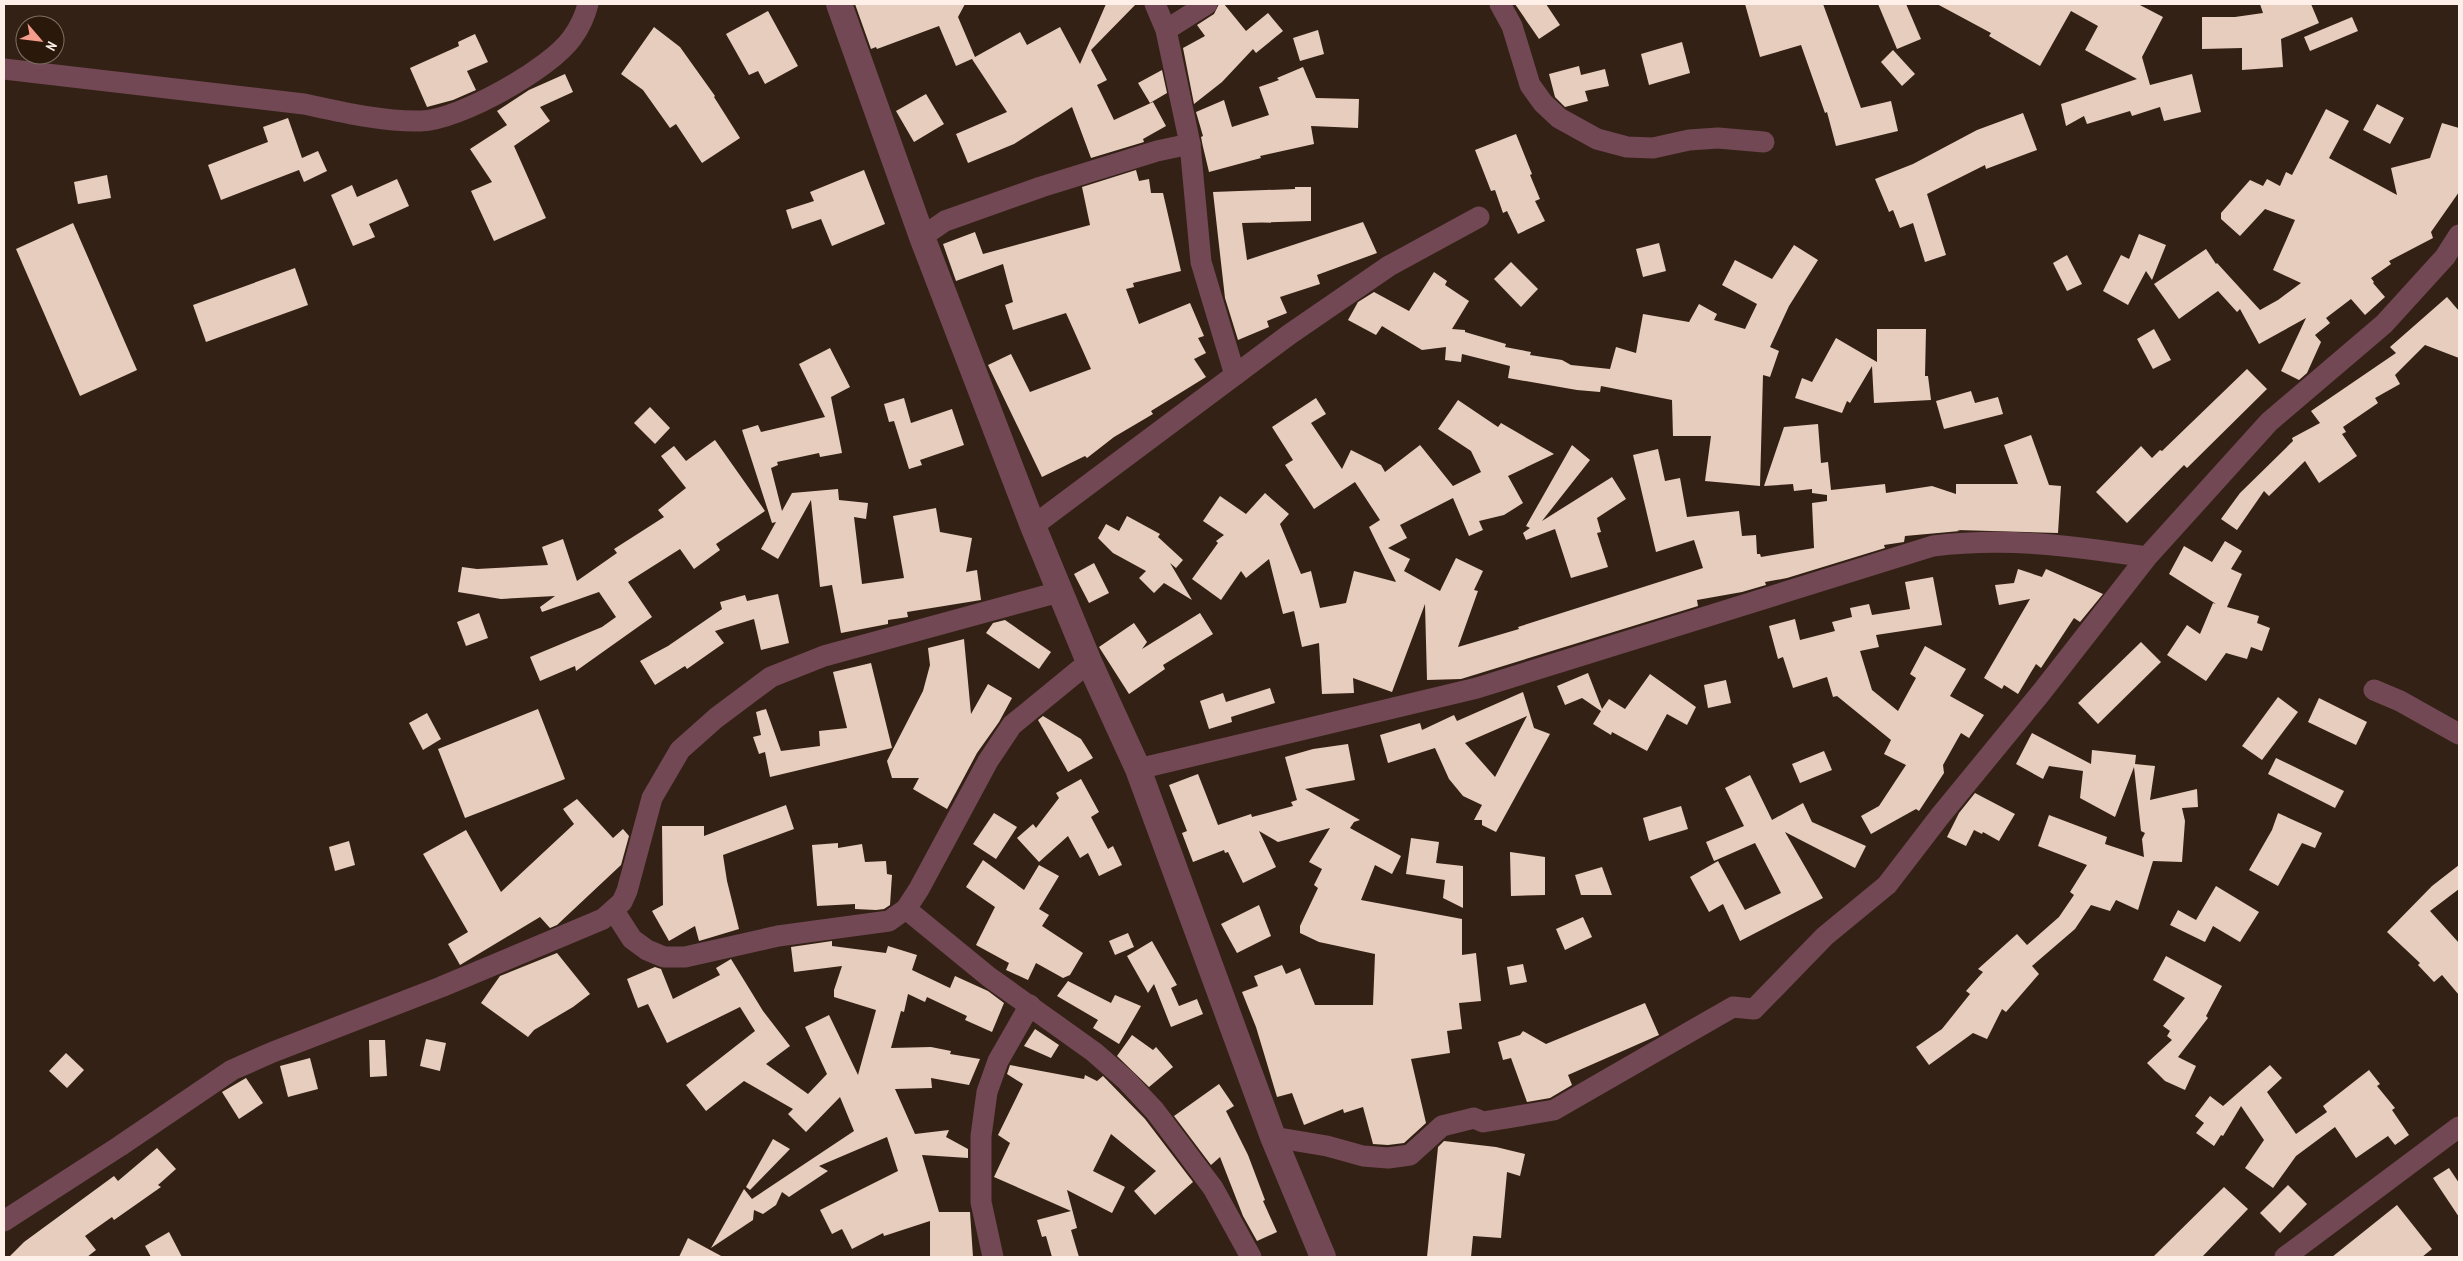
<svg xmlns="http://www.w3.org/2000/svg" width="2463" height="1261" font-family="'PT Sans Narrow',sans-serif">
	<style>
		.building { fill: #e7cdbd; fill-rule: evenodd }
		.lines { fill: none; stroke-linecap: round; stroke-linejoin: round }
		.minor { stroke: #714853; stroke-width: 21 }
		.tertiary { stroke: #714853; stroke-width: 26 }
	</style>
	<rect width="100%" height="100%" fill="#342115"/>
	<g class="building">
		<polygon points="855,4 965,4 958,17 975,57 1020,32 1027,45 1060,27 1080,64 1106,4 1136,4 1091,50 1107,80 1097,85 1114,120 1153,102 1166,126 1143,139 1144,142 1091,158 1072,107 1014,144 968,163 956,134 1007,112 972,59 974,58 956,66 939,26 877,49 876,47 871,49"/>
		<polygon points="1219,4 1224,4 1246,31 1268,13 1283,31 1256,53 1253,49 1222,82 1194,104 1183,48 1205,36 1197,25 1214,14"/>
		<polygon points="1515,4 1546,4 1560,25 1539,39"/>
		<polygon points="1745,4 1823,4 1861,108 1891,101 1898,131 1836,146 1827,112 1825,113 1801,45 1760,57"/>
		<polygon points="1878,4 1906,4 1921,39 1897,49"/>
		<polygon points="1937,4 2138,4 2163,17 2142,57 2150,85 2192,74 2201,112 2164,121 2160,107 2132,116 2130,111 2087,124 2084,116 2066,126 2061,104 2137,79 2085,50 2098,26 2071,11 2040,66 1989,36 1991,33"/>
		<polygon points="2260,4 2311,4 2319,23 2281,39 2283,67 2242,70 2242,48 2202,49 2202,17 2235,17 2263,13"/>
		<polygon points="768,11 798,66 765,84 758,71 749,75 726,34"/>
		<polygon points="2352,17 2358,31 2310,51 2304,37"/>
		<polygon points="654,27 680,47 715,96 714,97 740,138 702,163 676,124 670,128 643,90 621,74"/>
		<polygon points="1318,30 1324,54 1300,61 1293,38"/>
		<polygon points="475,34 488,62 467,71 476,90 453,100 427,107 410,68 459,46 458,42"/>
		<polygon points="1682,42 1690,73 1649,85 1641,54"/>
		<polygon points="1893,50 1915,74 1902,86 1881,62"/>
		<polygon points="1579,66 1581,75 1605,69 1609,86 1585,91 1588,101 1565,107 1555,97 1549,74"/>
		<polygon points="1303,67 1316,98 1359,99 1358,128 1311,126 1314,144 1260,156 1261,158 1209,172 1203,147 1201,137 1203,136 1196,112 1224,100 1232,127 1269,115 1259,87 1279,80 1277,78"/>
		<polygon points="1162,70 1167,93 1150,103 1138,83"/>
		<polygon points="565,74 573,92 540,107 550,121 514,146 546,218 494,241 471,191 492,182 470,149 507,125 497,111 529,90"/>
		<polygon points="926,94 944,124 914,142 896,111"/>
		<polygon points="2377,104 2404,118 2390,144 2363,130"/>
		<polygon points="2326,109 2349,121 2329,158 2397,195 2391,168 2430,158 2442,123 2459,128 2459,192 2431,232 2433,238 2389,261 2391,264 2371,278 2374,282 2373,283 2385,297 2365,315 2351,299 2326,318 2330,323 2315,335 2321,342 2307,373 2299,380 2281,371 2306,318 2259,344 2240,309 2237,312 2218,291 2179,319 2154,284 2206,249 2216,264 2217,263 2260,310 2278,300 2301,283 2273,270 2295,220 2265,209 2240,236 2221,219 2221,213 2250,180 2263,186 2267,179 2280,186 2286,172 2292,175"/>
		<polygon points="2023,113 2037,150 1986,169 1985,165 1927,194 1946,255 1925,262 1913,223 1900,228 1893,210 1889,212 1875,179 1913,164 1977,130"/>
		<polygon points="288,118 302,158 318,151 327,171 304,182 299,170 221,200 208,165 268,142 263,127"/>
		<polygon points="1516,134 1532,174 1530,175 1540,199 1535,201 1545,221 1518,234 1507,211 1503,213 1495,190 1491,191 1475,150"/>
		<polygon points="864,170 885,224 832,246 821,219 792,229 786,210 814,201 810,192"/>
		<polygon points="1136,170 1139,181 1149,179 1151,193 1163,193 1181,271 1133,283 1134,287 1126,289 1139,324 1190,303 1204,336 1198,338 1206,353 1194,359 1206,377 1151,411 1153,414 1114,437 1087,458 1085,456 1042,477 988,365 1011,354 1030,392 1091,369 1066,313 1013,330 1005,305 1013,302 1003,264 956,281 943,244 975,232 983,254 1090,225 1082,187"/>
		<polygon points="107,175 111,198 78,204 74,182"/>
		<polygon points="397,179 409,206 369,224 375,237 353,246 331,195 352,185 357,197"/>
		<polygon points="1295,187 1311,187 1311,221 1242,223 1247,260 1363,222 1377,253 1317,275 1320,284 1280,297 1287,313 1267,321 1269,327 1238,340 1225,298 1213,192 1295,189"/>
		<polygon points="73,223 137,370 80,396 16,249"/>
		<polygon points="2139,234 2166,245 2152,280 2146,271 2128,305 2103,291 2121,255 2129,259"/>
		<polygon points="1659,243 1666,271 1643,277 1636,249"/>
		<polygon points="1794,245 1818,260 1789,306 1770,347 1779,351 1770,377 1763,375 1760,486 1705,481 1711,436 1673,436 1672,400 1601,386 1600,392 1577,390 1508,378 1510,366 1462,354 1461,362 1445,360 1446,347 1422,350 1382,326 1376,335 1348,320 1358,302 1374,292 1409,311 1434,272 1447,281 1445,285 1469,301 1452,329 1465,330 1465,332 1506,344 1505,347 1531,352 1530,355 1562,360 1571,365 1610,369 1616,347 1636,353 1643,314 1689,322 1699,304 1717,314 1714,320 1745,329 1757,304 1722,285 1735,260 1772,279"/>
		<polygon points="2067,255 2082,284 2067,291 2053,263"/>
		<polygon points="1511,262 1538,289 1521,307 1494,279"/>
		<polygon points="295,268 308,305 206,342 193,305"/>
		<polygon points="2447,297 2459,311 2459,358 2425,345 2395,375 2400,384 2375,398 2378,403 2343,427 2346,432 2342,434 2357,456 2319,483 2305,461 2269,496 2264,491 2237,530 2221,519 2240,493 2293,441 2292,438 2320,423 2311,411 2396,353 2390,347"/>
		<polygon points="1877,329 1926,329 1925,376 1928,376 1931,400 1874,403 1872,366 1850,403 1847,401 1842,413 1795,398 1802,378 1812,382 1836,338 1877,362"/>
		<polygon points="2154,329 2171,360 2153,369 2137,339"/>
		<polygon points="830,348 850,387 831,397 842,453 820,457 819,453 777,462 778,465 771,468 782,511 792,493 838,489 839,500 868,503 866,519 854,517 862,584 904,578 893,516 936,508 940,532 972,538 966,572 977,570 981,600 907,612 908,617 888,620 888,624 841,633 832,585 820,587 811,500 778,559 761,549 776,522 772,523 742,430 758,425 761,432 825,417 799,364"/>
		<polygon points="2247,369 2267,389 2187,468 2184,465 2127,523 2096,492 2141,446 2152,458 2160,450 2162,451"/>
		<polygon points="1971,391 1975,403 1998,397 2003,414 1944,429 1936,401"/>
		<polygon points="904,398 911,423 952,409 964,445 920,460 922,465 909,469 894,421 889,422 884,404"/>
		<polygon points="1316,398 1326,414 1311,423 1342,469 1351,450 1381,465 1385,472 1420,445 1453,486 1481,472 1471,451 1438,429 1458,400 1498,427 1501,423 1554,454 1508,476 1523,503 1504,515 1479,521 1483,530 1469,536 1453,498 1400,525 1407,538 1388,548 1410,559 1404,571 1440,591 1456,558 1483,571 1474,590 1478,591 1458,647 1519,629 1518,627 1703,568 1694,540 1656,552 1633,455 1658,449 1665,481 1680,478 1687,517 1739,511 1742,536 1756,535 1757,554 1760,554 1761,557 1814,548 1812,503 1827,501 1827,495 1812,493 1812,489 1794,491 1793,484 1764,486 1784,427 1818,424 1821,463 1828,462 1831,490 1885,484 1886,493 1932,486 1956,494 1956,484 2018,484 2004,445 2031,435 2049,485 2061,486 2058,533 1957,530 1960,531 1905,536 1904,542 1884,545 1885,548 1787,578 1765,582 1766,585 1742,592 1697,600 1698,606 1461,679 1427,680 1425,604 1392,692 1353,678 1354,693 1322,694 1319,643 1302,647 1294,611 1283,614 1269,559 1246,578 1241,571 1221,600 1192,579 1218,543 1216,541 1224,535 1203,521 1220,496 1246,514 1265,493 1289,514 1280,524 1301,574 1311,571 1320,608 1346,603 1354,571 1396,582 1369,527 1380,520 1355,482 1314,509 1285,465 1293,460 1272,427"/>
		<polygon points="650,407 670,428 655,444 634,423"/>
		<polygon points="715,440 765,511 716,544 720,550 694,569 680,549 628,582 652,617 576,671 575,666 540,681 530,657 602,627 616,617 599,592 542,612 540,607 555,596 501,599 458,592 462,567 477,569 548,565 542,547 563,539 577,581 617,553 614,549 664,517 658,510 686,488 661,456 674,446 686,461"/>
		<polygon points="1572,445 1590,460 1542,521 1612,477 1626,499 1597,518 1601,532 1597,533 1608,567 1571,578 1555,529 1526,540 1523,533 1530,528 1526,526"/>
		<polygon points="1127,516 1160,534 1158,537 1183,560 1176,568 1170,563 1192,600 1164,583 1154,593 1139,578 1146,571 1113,553 1098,538 1106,524 1119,531"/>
		<polygon points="2225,541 2242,551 2231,569 2242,574 2227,607 2259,616 2257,623 2270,628 2262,651 2251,647 2247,659 2226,653 2206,681 2167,655 2187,625 2200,634 2213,603 2216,604 2169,574 2184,546 2212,562"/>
		<polygon points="1094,563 1109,593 1089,603 1074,574"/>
		<polygon points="2018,569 2042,577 2046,569 2103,594 2080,622 2074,618 2041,668 2036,664 2018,694 2004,685 2002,689 1984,678 2030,599 1999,605 1995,585 2014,583"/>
		<polygon points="1933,577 1942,625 1876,635 1879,647 1860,651 1872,690 1898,711 1916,678 1910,674 1925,646 1966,669 1950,696 1984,715 1969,738 1961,733 1943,765 1944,773 1919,811 1916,809 1871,834 1861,816 1879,806 1906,765 1884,754 1891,740 1837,696 1833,697 1827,677 1793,688 1783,657 1778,659 1769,626 1795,619 1800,640 1835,631 1832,622 1852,617 1850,608 1869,604 1872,615 1910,609 1905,582"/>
		<polygon points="778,594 789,643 761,650 754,619 715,631 724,643 687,669 685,666 655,685 640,661 668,646 722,609 720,602 745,595 747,601"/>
		<polygon points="479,613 488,638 466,646 457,622"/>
		<polygon points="1200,613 1213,634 1163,665 1165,669 1129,694 1099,647 1134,623 1147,642 1142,649"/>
		<polygon points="1005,620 1051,652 1039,669 986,633 993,623"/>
		<polygon points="964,639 971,714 988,684 1012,698 999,722 977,753 947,809 913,789 919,778 892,778 887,761 923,691 930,665 928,648"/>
		<polygon points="2141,642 2161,662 2098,724 2078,703"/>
		<polygon points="871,663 892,748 770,777 765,752 759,754 753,737 761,735 756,712 766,709 781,751 820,746 819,731 847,728 833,672"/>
		<polygon points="1588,673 1602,709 1609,699 1625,709 1650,674 1696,707 1687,725 1667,714 1647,751 1612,732 1611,735 1593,724 1601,711 1582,698 1565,705 1557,686"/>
		<polygon points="1726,680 1731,703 1708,708 1704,685"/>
		<polygon points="1270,688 1275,703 1231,717 1232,722 1209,729 1200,701 1223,693 1226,702"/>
		<path d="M 1523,692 L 1534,728 L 1550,734 L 1496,832 L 1482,825 L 1482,820 L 1474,820 L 1482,805 L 1463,796 L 1449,779 L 1435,748 L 1388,763 L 1380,735 L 1420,723 L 1422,730 L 1454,715 L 1457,721 ZM 1527,716 L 1495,777 L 1465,743 Z"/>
		<polygon points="2278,697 2298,712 2262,760 2242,746"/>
		<polygon points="2319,698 2367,722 2356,745 2308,722"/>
		<polygon points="538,709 565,779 465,818 438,749"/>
		<polygon points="427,713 441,739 423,750 409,723"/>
		<polygon points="1043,716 1081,739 1093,758 1068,772 1038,720"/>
		<polygon points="2032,733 2091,764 2092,750 2136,755 2135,764 2155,766 2150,800 2197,789 2198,807 2182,808 2185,821 2182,862 2153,861 2138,910 2116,900 2110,911 2091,905 2075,929 2032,966 2039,974 2006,1012 2002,1009 1987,1039 1973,1033 1929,1065 1916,1047 1942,1029 1970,994 1966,991 1983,972 1978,969 2017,934 2027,945 2059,917 2074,895 2070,892 2087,865 2038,846 2049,815 2107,837 2105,844 2144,857 2142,839 2145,833 2141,831 2134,767 2115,817 2080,798 2083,771 2049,766 2043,779 2016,764"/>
		<polygon points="1348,744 1355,780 1305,789 1360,820 1354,822 1350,828 1401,856 1392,874 1375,865 1361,900 1462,919 1462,955 1476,953 1481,1001 1459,1003 1462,1029 1447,1031 1450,1053 1411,1059 1426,1123 1404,1143 1388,1145 1373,1144 1363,1107 1344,1113 1343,1109 1304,1125 1292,1093 1277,1097 1256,1027 1242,992 1258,986 1254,976 1282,965 1286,974 1300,968 1315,1005 1373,1005 1375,954 1319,942 1300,933 1300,926 1318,888 1314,885 1322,869 1309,862 1330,828 1278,842 1259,831 1276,867 1243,883 1228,852 1225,853 1224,850 1193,862 1182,833 1187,831 1169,785 1198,774 1218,825 1251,814 1252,817 1293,806 1291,802 1297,800 1285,757 1313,749"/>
		<polygon points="1824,751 1832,770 1800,783 1792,764"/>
		<polygon points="2276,758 2344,791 2335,808 2268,774"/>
		<polygon points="1750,775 1772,820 1803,803 1812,822 1866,846 1855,868 1785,832 1823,898 1740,941 1723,904 1709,912 1690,877 1718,861 1745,910 1781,893 1755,843 1714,861 1706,842 1744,826 1725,788"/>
		<polygon points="1081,779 1099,812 1091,817 1108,849 1113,846 1122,865 1099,876 1088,853 1080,858 1068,836 1039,862 1017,838 1033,824 1036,828 1059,798 1056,793"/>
		<polygon points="1975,793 2015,814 1999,841 1983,832 1982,834 1974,830 1966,846 1947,837 1959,813"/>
		<polygon points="577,799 613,838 623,829 629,836 621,865 557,925 550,928 540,917 460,965 448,944 468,932 423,854 466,830 501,892 574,824 563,809"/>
		<polygon points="786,805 794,829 723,855 727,881 739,929 699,941 695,926 669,941 652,911 663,905 662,826 704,826 704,836"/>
		<polygon points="1681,806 1688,829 1649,841 1643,818"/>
		<polygon points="994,813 1017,827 996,859 973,844"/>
		<polygon points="2278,813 2322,833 2315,848 2302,843 2278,886 2249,870 2272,830"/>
		<polygon points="1411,838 1439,842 1436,863 1463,866 1463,908 1443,898 1445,880 1406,874"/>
		<polygon points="349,841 355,865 335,871 329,847"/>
		<polygon points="838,843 838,848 862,844 865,862 886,861 887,874 892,875 890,905 884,909 876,910 855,909 855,904 817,906 812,845"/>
		<polygon points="1510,852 1545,857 1545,895 1511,896"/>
		<polygon points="983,860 1024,890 1039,865 1059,876 1039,909 1049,915 1042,926 1083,953 1070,975 1063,978 1036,963 1028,980 1006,970 1009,963 976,945 995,907 966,887"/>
		<polygon points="2459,865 2459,889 2430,911 2459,943 2459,995 2442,975 2434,982 2418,965 2420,963 2387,932 2432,886"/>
		<polygon points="1602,867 1612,895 1581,895 1575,875"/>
		<polygon points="2216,886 2259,912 2240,942 2213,926 2205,942 2170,925 2178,910 2196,920"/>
		<polygon points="1259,905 1271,936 1237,953 1221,924"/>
		<polygon points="1583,917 1592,937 1565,950 1556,929"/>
		<polygon points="1128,933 1134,947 1115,955 1109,941"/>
		<polygon points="832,941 832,946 886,953 888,946 917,955 912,970 950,988 955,976 988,991 1004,1003 992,1032 965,1020 967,1016 927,997 925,1002 908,994 904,1012 901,1011 891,1048 931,1047 951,1051 950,1054 980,1059 969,1085 931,1078 932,1088 895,1089 915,1134 949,1130 946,1137 968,1149 968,1158 922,1155 939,1212 970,1212 973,1257 930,1257 930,1221 884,1236 883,1233 852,1249 842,1229 832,1234 820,1210 898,1171 887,1137 819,1166 828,1171 789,1197 782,1192 776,1205 763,1214 754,1210 753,1220 711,1248 744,1189 752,1199 854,1131 840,1097 806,1132 788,1114 793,1109 744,1081 706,1111 686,1085 755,1031 740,1007 667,1043 648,1004 638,1008 627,979 655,967 661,969 673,999 720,975 716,968 731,959 763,1011 790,1046 766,1064 808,1094 827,1074 805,1027 829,1015 858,1075 876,1010 834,997 834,990 842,966 794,972 791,947"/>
		<polygon points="1152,941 1177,985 1171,988 1179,1006 1197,999 1203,1014 1171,1027 1154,984 1148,993 1127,956"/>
		<polygon points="557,953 590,994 573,1007 534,1030 528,1037 481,1003 500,976"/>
		<polygon points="2166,956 2222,986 2206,1016 2208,1018 2178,1057 2196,1066 2185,1090 2165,1081 2147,1063 2172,1040 2167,1036 2170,1031 2163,1026 2185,998 2153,980"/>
		<polygon points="1523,964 1527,982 1510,985 1507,967"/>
		<polygon points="1068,981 1111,1003 1115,995 1141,1006 1119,1044 1093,1028 1098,1020 1057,996"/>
		<polygon points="1645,1003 1659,1035 1568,1075 1572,1085 1550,1098 1527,1102 1511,1058 1503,1060 1498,1042 1520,1035 1523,1031 1546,1044"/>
		<polygon points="1035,1029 1059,1045 1051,1058 1024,1046"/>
		<polygon points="1132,1035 1153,1050 1156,1047 1173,1067 1149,1087 1117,1056"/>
		<polygon points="426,1039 446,1043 440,1071 420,1066"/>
		<polygon points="369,1040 385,1040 387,1076 370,1077"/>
		<polygon points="66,1053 84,1070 67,1088 49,1071"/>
		<polygon points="310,1058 318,1089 288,1097 280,1066"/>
		<polygon points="1010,1065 1084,1079 1085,1075 1097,1081 1103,1076 1145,1119 1193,1182 1155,1215 1134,1191 1156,1171 1111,1134 1093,1171 1125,1187 1112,1213 1067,1190 1077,1228 1071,1230 1079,1257 1052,1257 1046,1236 1042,1237 1037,1220 1071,1211 994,1177 1010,1143 998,1135 1023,1084 1007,1074"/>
		<polygon points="2270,1065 2282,1078 2267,1092 2296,1134 2327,1112 2323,1106 2369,1070 2380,1084 2377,1086 2395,1108 2392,1110 2409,1135 2395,1145 2388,1136 2356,1158 2335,1127 2296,1156 2273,1188 2245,1168 2264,1140 2241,1106 2223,1136 2221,1135 2214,1146 2196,1133 2204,1123 2195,1116 2210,1096 2223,1106"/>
		<polygon points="246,1078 263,1103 239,1119 222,1092"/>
		<polygon points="1219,1084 1234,1106 1226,1111 1248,1155 1265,1200 1263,1201 1277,1232 1257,1241 1243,1216 1220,1157 1211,1165 1174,1116"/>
		<polygon points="773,1139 790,1149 750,1190 746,1187"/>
		<polygon points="1444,1141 1496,1147 1525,1154 1520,1176 1507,1172 1501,1238 1473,1236 1471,1257 1427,1257 1438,1147"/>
		<polygon points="157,1148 176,1169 158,1185 161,1187 114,1220 112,1217 85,1236 96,1250 87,1257 9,1257 24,1242 114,1176 118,1181"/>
		<polygon points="2449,1168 2459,1183 2459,1217 2433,1178"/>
		<polygon points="2288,1185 2307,1204 2280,1233 2260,1213"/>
		<polygon points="2224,1187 2248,1209 2202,1257 2153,1257"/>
		<polygon points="2397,1205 2432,1249 2422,1257 2332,1257"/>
		<polygon points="169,1232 182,1257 151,1257 145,1246"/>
		<polygon points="688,1238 723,1257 679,1257"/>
	</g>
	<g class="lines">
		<g class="minor">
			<polyline points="1155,4 1166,30 1190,144 1201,262 1235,375"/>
			<polyline points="1500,4 1512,26 1530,85 1543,103 1559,118 1597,139 1627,147 1653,148 1689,140 1718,138 1764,142"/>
			<polyline points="1166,30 1207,4"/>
			<path d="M 4,69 L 304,104 C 341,112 383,122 421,121 C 459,120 550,69 572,38 C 580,27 585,16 588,4"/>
			<polyline points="922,237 945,221 1041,187 1157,151 1190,144"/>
			<polyline points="1033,526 1290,334 1389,266 1479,217"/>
			<polyline points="2374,690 2400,701 2459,734"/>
			<path d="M 1138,769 L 1477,688 L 1933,546 C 2009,537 2072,546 2147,557"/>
			<polyline points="906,909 989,977 1094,1052 1126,1080 1155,1111 1213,1188 1251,1257"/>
			<polyline points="614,911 632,939 647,950 664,957 685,957 778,936 889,921 906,909 919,889 988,761 1012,725 1089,662"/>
			<polyline points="1273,1137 1327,1146 1363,1156 1388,1158 1410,1155 1442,1126 1474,1118 1483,1122 1554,1110 1733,1007 1754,1009 1825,936 1887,885 1940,816 2040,694 2147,557 2269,422 2384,324 2445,257 2459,235"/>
			<polyline points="4,1221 120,1146 232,1070 273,1052 441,987 603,919 622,902 627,891 652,798 680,750 716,718 771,677 824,656 1059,592"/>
			<polyline points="993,1257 981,1202 981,1136 987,1092 998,1061 1030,1005"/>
			<polyline points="2285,1257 2459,1127"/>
		</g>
		<polyline class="tertiary" points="839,4 922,237 1033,526 1089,662 1138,769 1273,1137 1323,1257"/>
	</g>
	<rect width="2463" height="1261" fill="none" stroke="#fef0e8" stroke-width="10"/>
	<g transform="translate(40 40) rotate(118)"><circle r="24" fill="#2a180b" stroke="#7f6e63"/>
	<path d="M0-4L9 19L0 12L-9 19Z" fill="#f49d8c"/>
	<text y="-8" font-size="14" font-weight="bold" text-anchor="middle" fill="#fef0e8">N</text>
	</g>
</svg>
